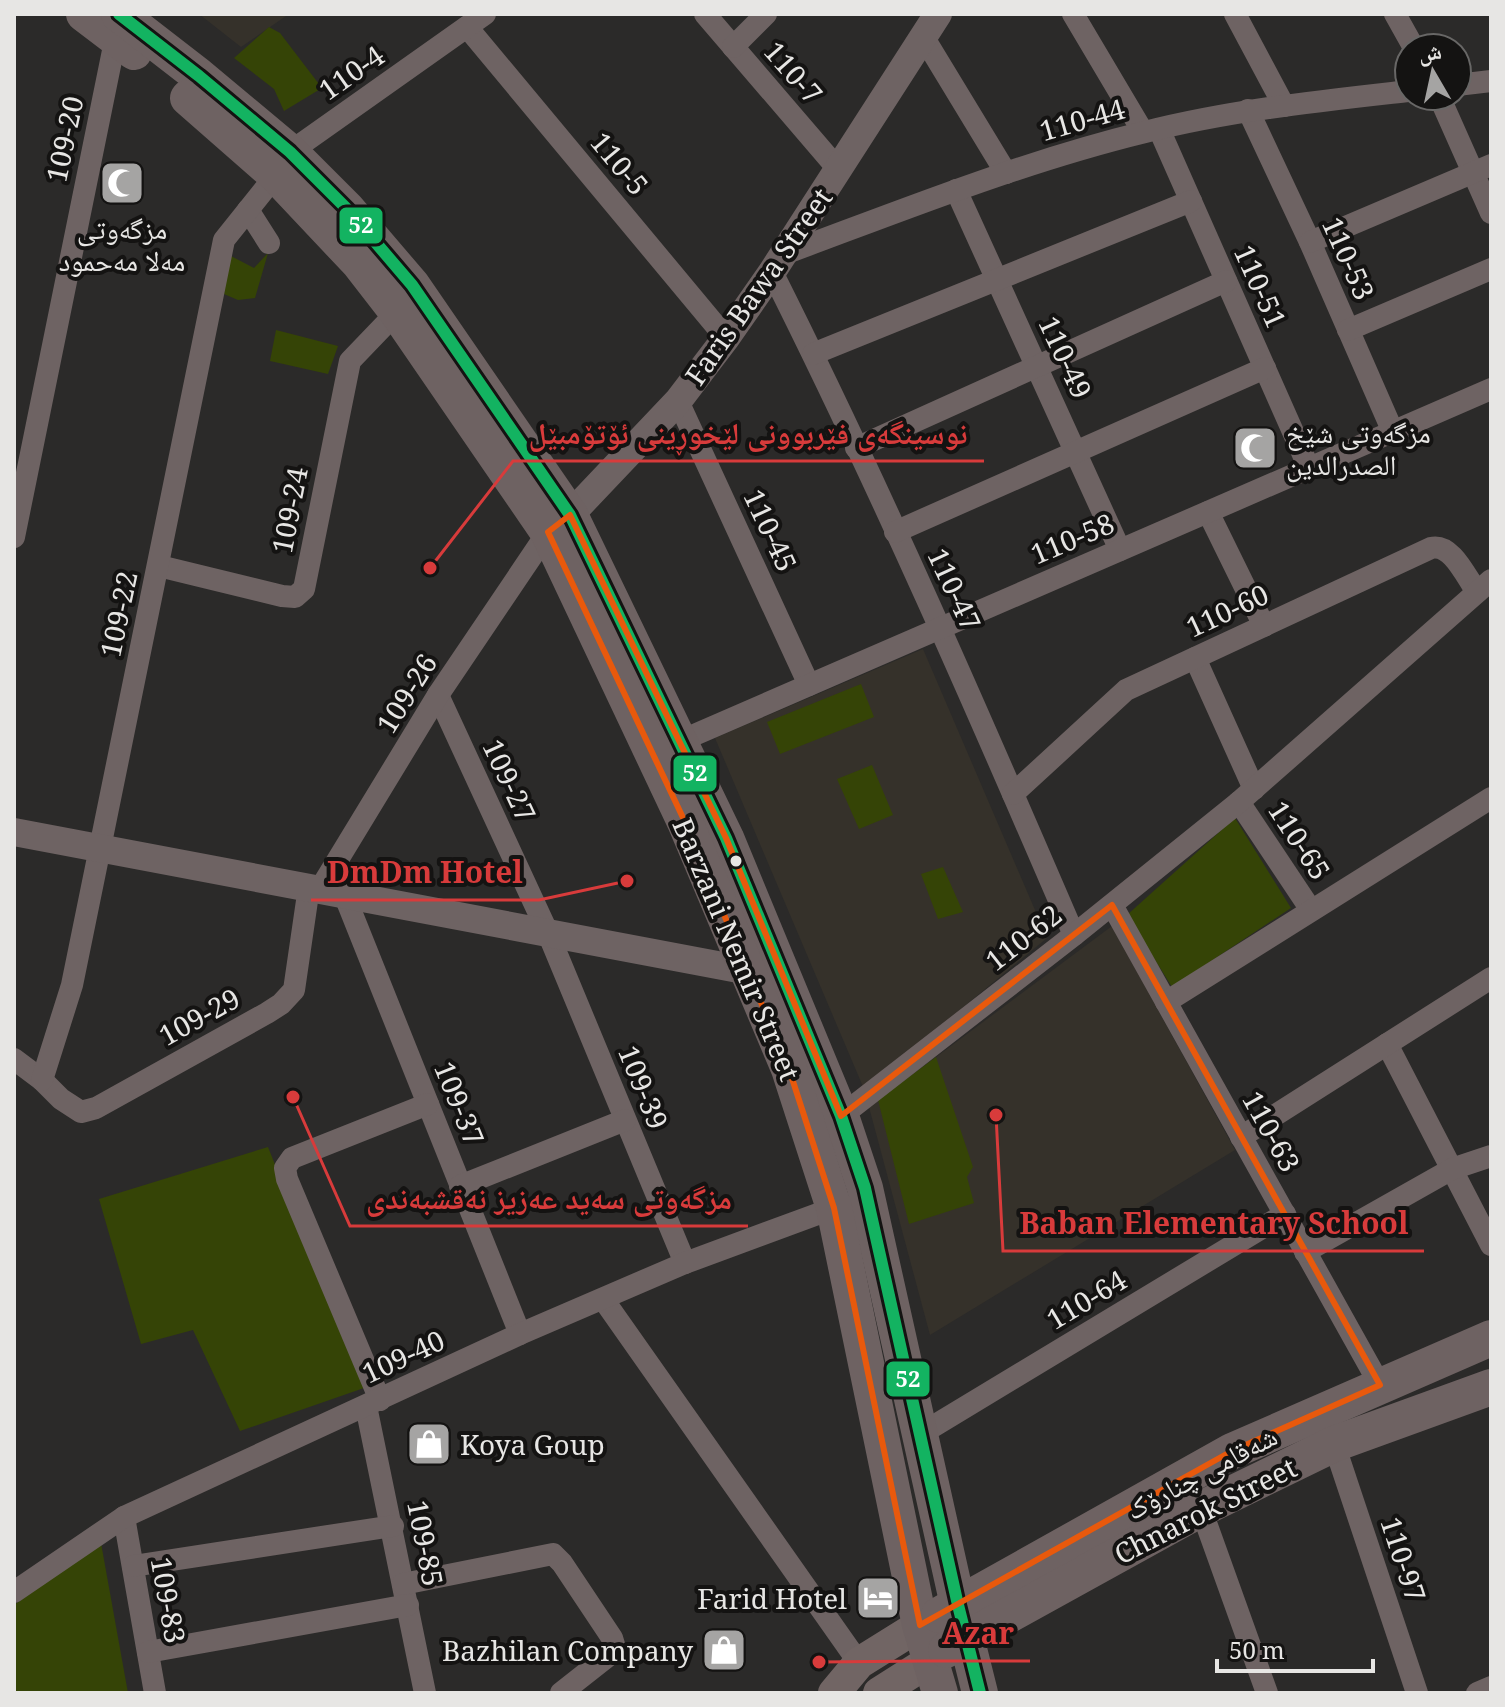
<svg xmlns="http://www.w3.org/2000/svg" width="1505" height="1707" font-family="'Noto Serif','Noto Naskh Arabic',serif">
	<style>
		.built { fill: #35312a }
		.green { fill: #354406 }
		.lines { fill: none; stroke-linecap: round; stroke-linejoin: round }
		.minor { stroke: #6e6363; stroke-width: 22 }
		.tertiary { stroke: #6e6363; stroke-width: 28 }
		.secondary { stroke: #716564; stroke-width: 32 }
		.primary { stroke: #6e6262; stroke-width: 36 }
		.bus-1-casing { stroke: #141312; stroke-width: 18 }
		.bus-1 { stroke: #13b361; stroke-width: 12 }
		.marked { fill: none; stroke: #e8590c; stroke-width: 6; stroke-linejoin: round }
		.bus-dot { fill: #e7e6e4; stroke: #141312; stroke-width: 3 }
		.labels { text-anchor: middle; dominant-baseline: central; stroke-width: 8; stroke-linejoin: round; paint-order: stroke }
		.street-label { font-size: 28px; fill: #e7e6e4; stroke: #141312 }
		.poi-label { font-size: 28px; fill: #e7e6e4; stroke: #141312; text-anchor: start }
		.leader { fill: none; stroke: #d83b3b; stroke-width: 3 }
		.callout-dot { fill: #d83b3b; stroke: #141312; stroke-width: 3 }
		.callout-label { font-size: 30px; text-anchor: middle; font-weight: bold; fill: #d83b3b; stroke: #141312; stroke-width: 8; stroke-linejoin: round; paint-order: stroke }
		.line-badge { stroke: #141312; stroke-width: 3 }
		.badge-label { font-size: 22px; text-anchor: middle; font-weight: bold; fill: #fff }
	</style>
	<rect width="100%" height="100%" fill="#2b2a29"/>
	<g class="built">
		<polygon points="199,14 289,14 241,47"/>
		<polygon points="923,649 1047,938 864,1089 715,738"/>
		<polygon points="1112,926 1235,1150 930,1335 869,1107"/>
	</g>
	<g class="green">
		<polygon points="269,27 280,33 322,88 284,111 274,89 234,58"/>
		<polygon points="268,253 255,298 238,300 224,294 229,255 254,268"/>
		<polygon points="276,330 338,346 328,374 270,361"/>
		<polygon points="861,684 874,717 780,754 767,722"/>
		<polygon points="872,765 893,815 859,829 837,779"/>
		<polygon points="1235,818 1291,908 1172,987 1127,915"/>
		<polygon points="943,867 963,912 938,919 921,874"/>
		<polygon points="936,1057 973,1167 967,1177 974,1203 909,1224 878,1100"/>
		<polygon points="268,1147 364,1388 240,1431 193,1330 141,1344 99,1199"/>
		<polygon points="101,1543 128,1693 14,1693 14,1605"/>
	</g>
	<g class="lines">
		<g class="minor">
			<polyline points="705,14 838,169"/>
			<polyline points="1073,14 1143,132"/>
			<polyline points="1235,14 1284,106"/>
			<polyline points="1395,14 1414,48"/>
			<polyline points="467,27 726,338"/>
			<polyline points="924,38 1006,173"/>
			<polyline points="733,47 766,14"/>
			<polyline points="1457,85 1491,81"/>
			<polyline points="1439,96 1491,213"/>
			<polyline points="1248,110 1310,242 1393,432"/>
			<polyline points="1159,129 1309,468"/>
			<polyline points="290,152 485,14"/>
			<polyline points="956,190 1120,550"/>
			<polyline points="248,210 269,243"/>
			<polyline points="1310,242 1491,165"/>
			<path d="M 784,254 C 903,210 1022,162 1145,132 C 1232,110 1320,101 1409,91"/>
			<path d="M 772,272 C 881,489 978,712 1074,935"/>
			<polyline points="1348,330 1491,269"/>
			<polyline points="813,354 1191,201"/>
			<polyline points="678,401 809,685"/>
			<polyline points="856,448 1226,281"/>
			<polyline points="1208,512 1264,626"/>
			<polyline points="895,532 1265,368"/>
			<polyline points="14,537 116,36"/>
			<polyline points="159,566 282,596 295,597 304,589 350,361 397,312"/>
			<polyline points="1195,658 1254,789"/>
			<polyline points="438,695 548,933 685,1263"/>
			<polyline points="678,742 1491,389"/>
			<path d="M 1013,794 L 1126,690 L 1431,548 C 1452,543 1466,577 1477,592"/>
			<polyline points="1239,802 1311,910"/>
			<polyline points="320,889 438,695 548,532"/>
			<polyline points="344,894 520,1334"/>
			<polyline points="1112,905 1380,1385"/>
			<polyline points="1166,1002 1491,798"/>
			<polyline points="1387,1044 1491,1245"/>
			<polyline points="14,1059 42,1080 61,1099 81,1112 96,1108 267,1013 281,1004 294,990 309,887"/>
			<polyline points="42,1080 72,985 224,240 276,175"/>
			<polyline points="841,1116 1074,935 1239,802 1491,580"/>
			<polyline points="1241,1137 1491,978"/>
			<polyline points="460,1186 625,1120"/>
			<polyline points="1305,1252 1452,1169 1491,1156"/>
			<polyline points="603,1299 859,1663"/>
			<polyline points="380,1400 287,1179 285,1168 292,1158 428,1104"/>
			<polyline points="366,1406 425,1693"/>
			<polyline points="919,1435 1285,1214"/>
			<polyline points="1334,1444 1417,1693"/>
			<polyline points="1201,1509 1267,1693"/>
			<polyline points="124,1517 155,1693"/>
			<polyline points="133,1566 393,1526"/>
			<polyline points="403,1584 553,1554 562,1563 612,1638 615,1648 608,1656 561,1693"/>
			<polyline points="14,1592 124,1517 520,1334 685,1263 834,1208"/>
			<polyline points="148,1652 408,1605"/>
			<polyline points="1477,1693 1491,1687"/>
		</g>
		<g class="tertiary">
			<polyline points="554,527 570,515 678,401 726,338 772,272 938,14"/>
			<polyline points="14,832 749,971"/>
		</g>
		<g class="secondary">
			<polyline points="834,1693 859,1663 920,1625"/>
			<polyline points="879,1693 931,1660"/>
		</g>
		<g class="primary">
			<polyline points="84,14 134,52"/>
			<polyline points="119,14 199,76 290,152 347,209 412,285 570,515 726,838 841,1116 865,1188 958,1605 980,1693"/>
			<polyline points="188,98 276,175 359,263 397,312 548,532 685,822 789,1069 834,1208 920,1625 940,1693"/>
			<polyline points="939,1615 1232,1451 1491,1338"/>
			<polyline points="946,1650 1201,1509 1334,1444 1491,1387"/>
		</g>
		<g class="bus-1-casing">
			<polyline id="bus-1" points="119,14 199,76 290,152 347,209 412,285 570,515 726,838 841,1116 865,1188 958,1605 980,1693"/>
		</g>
		<use href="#bus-1" class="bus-1"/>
	</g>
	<path class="marked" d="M 570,515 L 726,838 L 841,1116 L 1112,905 L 1380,1385 L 1232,1451 L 920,1625 L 834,1208 L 789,1069 L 685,822 L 548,532 Z"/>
	<defs>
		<g id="mosque-square" transform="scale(2.3)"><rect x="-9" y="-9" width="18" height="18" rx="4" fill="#a5a4a3" stroke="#141312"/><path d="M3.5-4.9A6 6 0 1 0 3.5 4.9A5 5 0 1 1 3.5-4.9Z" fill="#fff"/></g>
		<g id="shop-square" transform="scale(2.3)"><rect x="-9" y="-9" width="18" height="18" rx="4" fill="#a5a4a3" stroke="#141312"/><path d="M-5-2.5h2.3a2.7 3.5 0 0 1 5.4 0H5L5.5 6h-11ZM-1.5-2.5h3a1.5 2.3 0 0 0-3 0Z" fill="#fff"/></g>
		<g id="hotel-square" transform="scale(2.3)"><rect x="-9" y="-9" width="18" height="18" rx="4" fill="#a5a4a3" stroke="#141312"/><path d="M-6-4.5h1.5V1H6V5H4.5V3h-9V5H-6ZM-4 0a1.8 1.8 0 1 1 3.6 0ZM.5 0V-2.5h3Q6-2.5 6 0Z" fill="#fff"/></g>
	</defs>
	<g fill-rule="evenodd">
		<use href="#mosque-square" x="122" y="183"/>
		<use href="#mosque-square" x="1255" y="448"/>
		<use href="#shop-square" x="429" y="1444"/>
		<use href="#hotel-square" x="878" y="1598"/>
		<use href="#shop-square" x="724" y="1650"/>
	</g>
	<circle class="bus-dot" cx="736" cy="861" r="7"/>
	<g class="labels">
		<g class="street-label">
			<text transform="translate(351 72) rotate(-35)">110-4</text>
			<text transform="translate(794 72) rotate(49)">110-7</text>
			<text transform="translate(1082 119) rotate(-16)">110-44</text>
			<text transform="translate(64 139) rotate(-78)">109-20</text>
			<text transform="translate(620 163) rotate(50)">110-5</text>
			<text transform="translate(1349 258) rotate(66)">110-53</text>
			<text transform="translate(758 286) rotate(-55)">Faris Bawa Street</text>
			<text transform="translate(1261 286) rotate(66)">110-51</text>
			<text transform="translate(1066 357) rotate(65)">110-49</text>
			<text transform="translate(289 510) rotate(-79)">109-24</text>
			<text transform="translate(771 530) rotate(65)">110-45</text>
			<text transform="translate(1072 538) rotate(-23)">110-58</text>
			<text transform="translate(955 589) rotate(65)">110-47</text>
			<text transform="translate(1227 610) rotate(-25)">110-60</text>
			<text transform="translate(118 614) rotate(-78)">109-22</text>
			<text transform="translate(406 693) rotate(-58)">109-26</text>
			<text transform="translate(510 780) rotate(65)">109-27</text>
			<text transform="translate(1300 840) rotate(57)">110-65</text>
			<text transform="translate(1023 937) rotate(-38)">110-62</text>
			<text transform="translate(737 949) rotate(67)">Barzani Nemir Street</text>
			<text transform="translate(199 1016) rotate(-29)">109-29</text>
			<text transform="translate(644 1087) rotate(68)">109-39</text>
			<text transform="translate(460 1103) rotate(68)">109-37</text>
			<text transform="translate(1272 1131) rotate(61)">110-63</text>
			<text transform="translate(1086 1299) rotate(-31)">110-64</text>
			<text transform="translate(403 1356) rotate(-25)">109-40</text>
			<text transform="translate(1201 1472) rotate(-28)">شەقامی چنارۆک</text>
			<text transform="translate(1205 1510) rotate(-27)">Chnarok Street</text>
			<text transform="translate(426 1543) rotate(79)">109-85</text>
			<text transform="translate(1404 1559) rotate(72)">110-97</text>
			<text transform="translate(169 1600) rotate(80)">109-83</text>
		</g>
		<g class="poi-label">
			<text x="122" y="228" text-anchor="middle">مزگەوتی<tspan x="122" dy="32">مەلا مەحمود</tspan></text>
			<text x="1286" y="432">مزگەوتی شێخ<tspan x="1286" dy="32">الصدرالدين</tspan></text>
			<text x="460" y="1444">Koya Goup</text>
			<text x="847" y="1598" text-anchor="end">Farid Hotel</text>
			<text x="693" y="1650" text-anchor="end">Bazhilan Company</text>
		</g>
	</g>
	<path class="leader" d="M430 568L513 461H984M627 881L539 900H311M293 1097L350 1226H748M996 1115L1003 1251H1424M819 1662L926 1661H1030"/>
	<g class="callout-dot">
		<circle cx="430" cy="568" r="8"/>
		<circle cx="627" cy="881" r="8"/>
		<circle cx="293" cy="1097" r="8"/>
		<circle cx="996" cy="1115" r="8"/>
		<circle cx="819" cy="1662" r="8"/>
	</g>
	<g class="callout-label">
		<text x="748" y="444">نوسینگەی فێربوونی لێخوڕینی ئۆتۆمبێل</text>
		<text x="425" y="883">DmDm Hotel</text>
		<text x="549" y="1209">مزگەوتی سەید عەزیز نەقشبەندی</text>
		<text x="1214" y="1234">Baban Elementary School</text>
		<text x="978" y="1644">Azar</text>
	</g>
	<g class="line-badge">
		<rect x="338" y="206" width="46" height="39" rx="8" fill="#13b361"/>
		<rect x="672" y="754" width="46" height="39" rx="8" fill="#13b361"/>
		<rect x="885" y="1360" width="46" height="38" rx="8" fill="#13b361"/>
	</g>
	<g class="badge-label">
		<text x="361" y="233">52</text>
		<text x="695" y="781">52</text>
		<text x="908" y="1387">52</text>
	</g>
	<rect width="1505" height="1707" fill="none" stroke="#e7e6e4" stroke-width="32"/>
	<g transform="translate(1433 72) rotate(351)"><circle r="38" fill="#141312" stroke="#686766" stroke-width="2"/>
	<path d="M0-6L14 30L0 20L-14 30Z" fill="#a5a4a3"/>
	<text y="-12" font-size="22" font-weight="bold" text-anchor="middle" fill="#e7e6e4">ش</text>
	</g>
	<path d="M1217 1659v12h156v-12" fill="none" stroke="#e7e6e4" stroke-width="4"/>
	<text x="1229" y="1659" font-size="24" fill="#e7e6e4" stroke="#141312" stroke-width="6" paint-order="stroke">50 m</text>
</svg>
